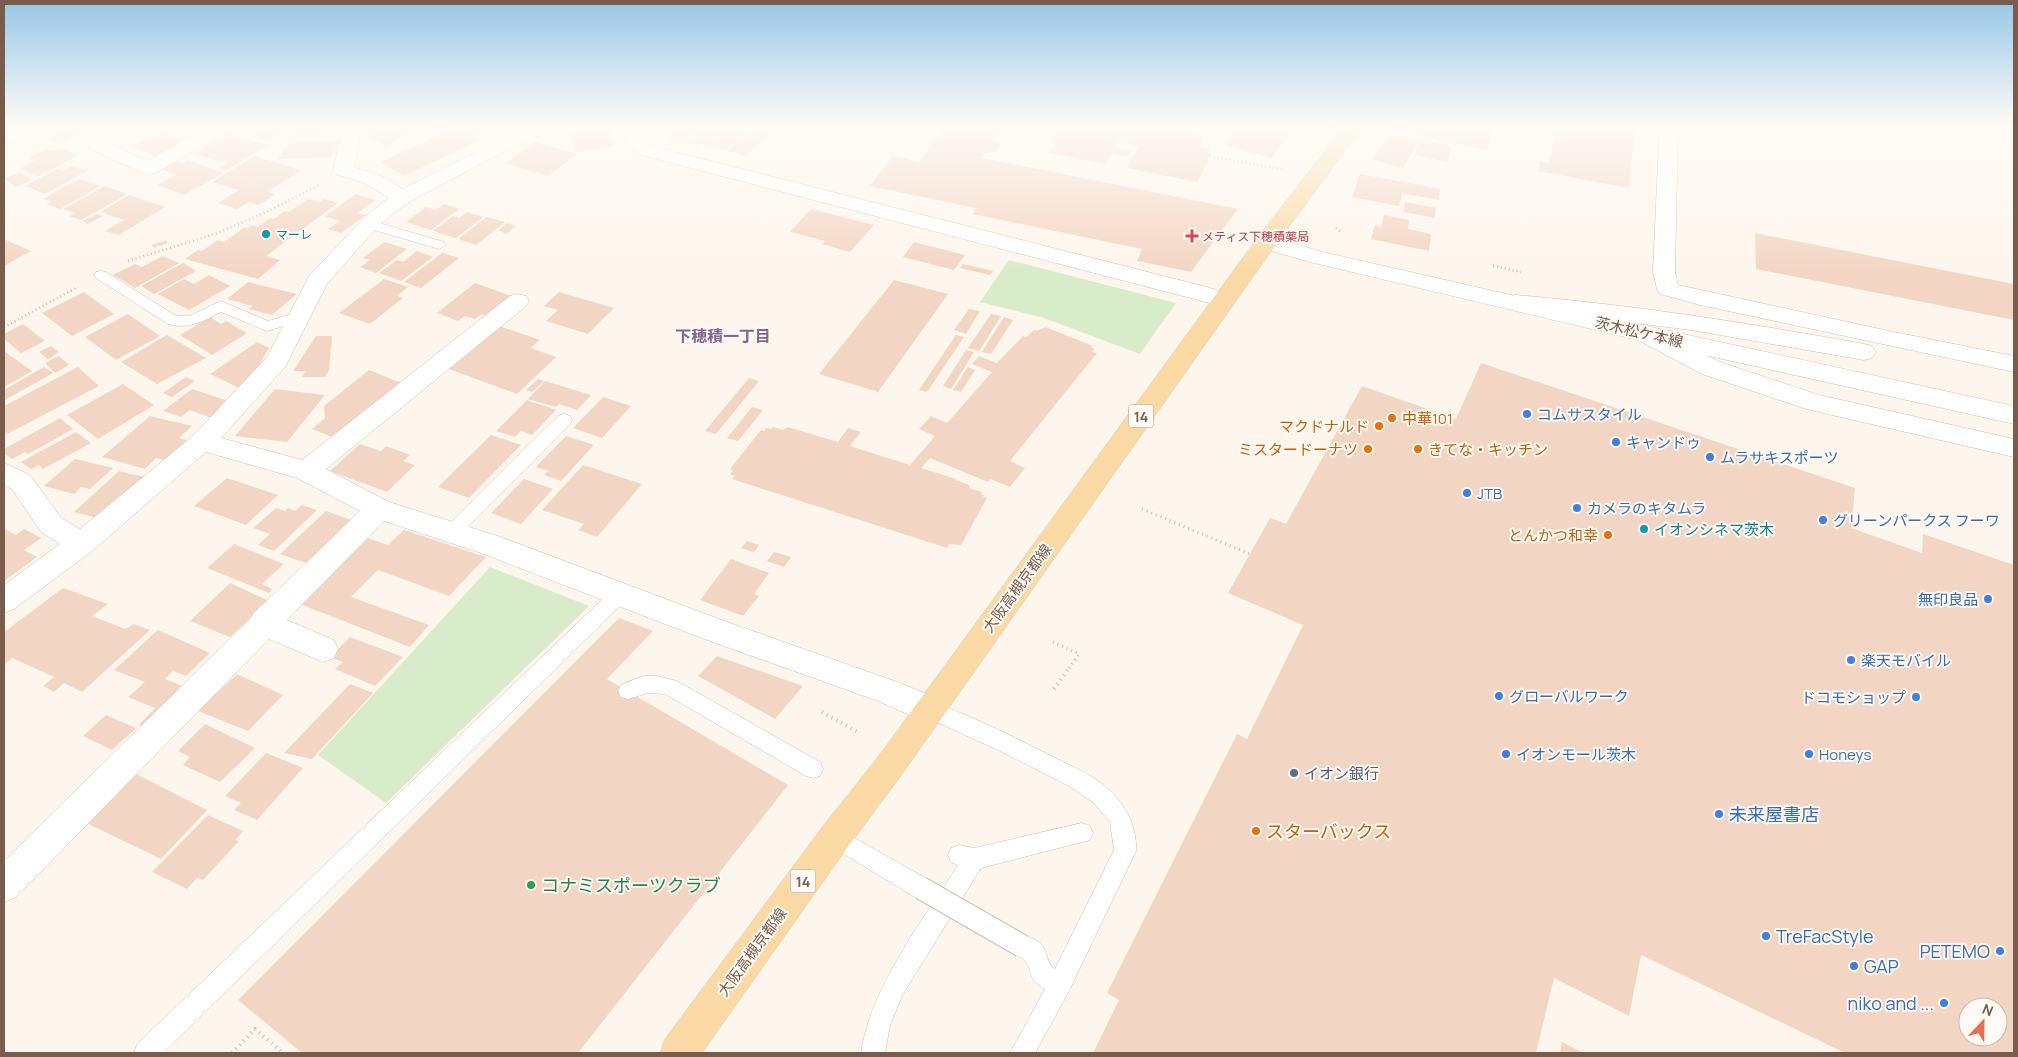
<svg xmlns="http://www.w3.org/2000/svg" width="2018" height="1057" font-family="Manrope,'Noto Sans JP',sans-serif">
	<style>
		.green { fill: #d8ecc9 }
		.building { fill: #f3d5c3; fill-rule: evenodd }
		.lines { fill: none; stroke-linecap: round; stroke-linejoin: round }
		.lane-casing { stroke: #d1beb0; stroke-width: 1 }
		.street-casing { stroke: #d1beb0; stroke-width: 1 }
		.secondary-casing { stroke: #d6c0b0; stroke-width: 1 }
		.primary-casing { stroke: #dad1cd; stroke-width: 1 }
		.path-far2 { stroke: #d9b8a5; stroke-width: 2.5; stroke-dasharray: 1 3; stroke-linecap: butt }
		.path-far1 { stroke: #d9b8a5; stroke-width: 3; stroke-dasharray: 1 4; stroke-linecap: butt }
		.path { stroke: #d9b8a5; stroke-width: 4; stroke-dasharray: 1 4.5; stroke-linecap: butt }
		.lane { fill: #fff; fill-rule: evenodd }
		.street { fill: #fff; fill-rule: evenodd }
		.secondary { fill: #fff; fill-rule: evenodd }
		.primary { fill: #fbd9a5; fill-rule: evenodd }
		.lane-bridge-casing { stroke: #d1beb0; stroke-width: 24; stroke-linecap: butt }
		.lane-bridge { stroke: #fff; stroke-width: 22 }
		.culture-dot { fill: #0f9aa8; stroke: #fffaf3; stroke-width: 2 }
		.health-dot { fill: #e0444e; stroke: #fffaf3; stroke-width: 2 }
		.shop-dot { fill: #3f7fe0; stroke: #fffaf3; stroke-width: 2 }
		.food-dot { fill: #e8710a; stroke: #fffaf3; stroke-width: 2 }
		.service-dot { fill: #5c6f8a; stroke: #fffaf3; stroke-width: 2 }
		.leisure-dot { fill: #2e9e5b; stroke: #fffaf3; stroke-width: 2 }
		.labels { text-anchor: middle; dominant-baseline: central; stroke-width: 4; stroke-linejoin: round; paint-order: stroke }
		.far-culture-label { font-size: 12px; fill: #0d838f; stroke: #fffaf3; text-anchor: start }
		.far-health-label { font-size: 12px; fill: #be3a42; stroke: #fffaf3; text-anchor: start }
		.shield { fill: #fffaf3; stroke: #a28b7f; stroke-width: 1 }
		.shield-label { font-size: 14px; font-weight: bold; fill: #7a5c4d }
		.street-label { font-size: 15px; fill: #7a5c4d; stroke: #fffaf3 }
		.shop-label { font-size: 15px; fill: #366cbe; stroke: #fffaf3; text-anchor: start }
		.food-label { font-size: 15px; fill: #c56008; stroke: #fffaf3; text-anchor: end }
		.culture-label { font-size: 15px; fill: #0d838f; stroke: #fffaf3; text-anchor: start }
		.service-label { font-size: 15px; fill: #4e5e75; stroke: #fffaf3; text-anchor: start }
		.neighbourhood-label { font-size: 16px; font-weight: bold; fill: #846695; stroke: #fffaf3 }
		.near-shop-label { font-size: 18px; fill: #366cbe; stroke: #fffaf3; text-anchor: start }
		.near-food-label { font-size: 18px; fill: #c56008; stroke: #fffaf3; text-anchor: start }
		.near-leisure-label { font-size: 18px; fill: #27864d; stroke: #fffaf3; text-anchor: start }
	</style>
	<rect width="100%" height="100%" fill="#fdf6ec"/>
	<g class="green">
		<polygon points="1009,260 1176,303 1140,354 1044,318 980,302"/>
		<polygon points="490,567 589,606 386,803 318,755"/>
	</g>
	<g class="building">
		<polygon points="4,124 30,124 7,131"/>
		<polygon points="170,124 210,124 183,135"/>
		<polygon points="240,124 297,124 268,141 251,136 258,132 236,126"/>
		<polygon points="306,124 337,124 319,136 311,134 306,136 292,133"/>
		<polygon points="376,124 410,124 419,127 386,146 367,137 375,133 365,129"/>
		<polygon points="463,124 479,124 490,130 479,136 460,125"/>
		<polygon points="498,124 523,124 505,130"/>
		<polygon points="684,124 701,128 685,143 667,139"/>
		<polygon points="710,124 729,126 708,145 700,143 697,146 687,143"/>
		<polygon points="947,124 1005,124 994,140 1002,141 996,152 989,151 988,153 985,153 982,158 1238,209 1191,272 1137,261 1142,249 972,214 976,208 870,186 893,156 919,162"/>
		<polygon points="1058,124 1126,124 1127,126 1122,139 1127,130 1146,133 1149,126 1205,136 1200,147 1210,148 1208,153 1211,153 1198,182 1127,168 1139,146 1118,142 1115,148 1131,151 1127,157 1112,154 1106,164 1049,153 1055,143 1051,142 1060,128 1056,128"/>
		<polygon points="1240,124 1261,124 1291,132 1271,158 1226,145 1230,136"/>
		<polygon points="1290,124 1310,124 1306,129"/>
		<polygon points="1410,124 1472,124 1493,128 1487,150 1407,133"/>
		<polygon points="1556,124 1635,124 1629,188 1539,171 1540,161 1549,163"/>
		<polygon points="75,125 79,133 60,143 48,139"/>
		<polygon points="456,127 479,140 404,176 381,162"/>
		<polygon points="609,127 614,146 575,152 570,134"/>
		<polygon points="753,129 771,133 745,156 728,151"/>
		<polygon points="726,130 745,134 727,150 709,146"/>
		<polygon points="163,131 187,142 157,157 132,146"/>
		<polygon points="228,133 268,145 227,170 219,168 227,163 195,154"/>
		<polygon points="1389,133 1419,141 1403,168 1372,160"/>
		<polygon points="341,140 331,157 278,159 289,142"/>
		<polygon points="1420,140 1452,146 1448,162 1415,155"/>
		<polygon points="535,142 577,154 548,176 506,163"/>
		<polygon points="59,148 79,155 39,176 19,169 36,160 29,158 46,149 52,151"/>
		<polygon points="254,156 301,170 267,192 275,194 259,205 248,202 237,209 218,203 239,190 212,182"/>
		<polygon points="188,160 223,173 184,195 158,185 176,175 161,169 177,161 183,163"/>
		<polygon points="72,166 87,171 45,194 25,186 57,169 63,171"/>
		<polygon points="20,172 32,180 16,187 4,179"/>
		<polygon points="1360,174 1440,189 1439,200 1402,193 1399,206 1352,197"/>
		<polygon points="79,179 100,186 60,209 47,204 52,202 43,199"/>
		<polygon points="105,186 127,194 81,220 69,216 74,213 63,209"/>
		<polygon points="356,194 375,200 358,213 366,215 341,233 328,229 340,221 325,216"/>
		<polygon points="129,195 165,207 119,235 105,231 124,220 101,212"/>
		<polygon points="308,199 320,202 324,199 338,203 266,256 280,260 258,279 185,259 198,250 202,251 218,240 224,242 245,227 248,228 252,225 258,227 270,218 274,219 285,211 289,212"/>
		<polygon points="1405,202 1436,208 1435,218 1404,212"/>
		<polygon points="444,204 459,209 431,230 406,222 426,207 436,210"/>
		<polygon points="811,209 874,225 850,252 822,244 825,241 790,232"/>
		<polygon points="467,212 483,217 456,238 433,231 453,216 459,218"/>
		<polygon points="97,214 103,216 88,224 83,221"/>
		<polygon points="1384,215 1409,220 1408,229 1431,234 1429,251 1371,239 1375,225 1381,227"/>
		<polygon points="487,217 505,222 476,245 458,239"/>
		<polygon points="508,223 516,226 506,234 498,230"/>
		<polygon points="1755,233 2014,284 2014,320 1756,269"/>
		<polygon points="4,239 31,251 4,266"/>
		<polygon points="166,240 168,243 154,248 151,245"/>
		<polygon points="384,242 407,249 376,273 360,267 370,260 363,258"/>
		<polygon points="914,242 965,255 954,270 903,257"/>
		<polygon points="417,251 433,257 401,281 379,273 397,260 403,262"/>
		<polygon points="442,253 459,258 421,288 404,282"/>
		<polygon points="163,256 179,263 135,288 113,275 135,264 142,267"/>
		<polygon points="183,263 196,271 154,294 141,286"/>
		<polygon points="963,264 993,271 990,275 960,268"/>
		<polygon points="209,275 230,286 189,310 158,294 184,279 194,284"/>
		<polygon points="384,279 408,287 397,296 403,298 370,324 339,313"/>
		<polygon points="894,280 948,294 878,392 819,374"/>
		<polygon points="248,282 297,294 272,315 248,309 253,306 227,299"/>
		<polygon points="475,283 514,297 489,317 482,314 475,319 465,316 458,321 437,313"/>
		<polygon points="84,292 114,314 72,336 42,313"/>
		<polygon points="559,292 614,308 588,334 546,321 558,310 544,306"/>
		<polygon points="969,309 980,311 966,334 954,330"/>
		<polygon points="128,314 160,336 116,360 85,337"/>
		<polygon points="991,314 1001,316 979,351 968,348"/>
		<polygon points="210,317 221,324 226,321 247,333 212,355 180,335"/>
		<polygon points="1004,317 1013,320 991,354 982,352"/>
		<polygon points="23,324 45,341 21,353 4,339 4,334"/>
		<polygon points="499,326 540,340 531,348 556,357 517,394 449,369"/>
		<polygon points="1045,327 1093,346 1091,347 1094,349 1092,352 1097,353 1010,461 1025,468 1010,487 990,479 988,482 930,458 921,468 956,479 955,480 967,484 970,486 969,488 982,492 981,494 984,495 983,497 987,498 961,545 949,544 947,548 732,479 735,476 730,474 733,471 730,469 761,430 764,431 766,428 771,429 773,427 783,430 788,427 838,442 848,428 861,432 850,446 910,465 935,436 919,429 931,416 947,423 992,372 972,364 979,356 997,363 1023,336 1026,337 1034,330 1037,331"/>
		<polygon points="167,335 206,358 157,384 121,362"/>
		<polygon points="956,335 964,337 927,392 919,390"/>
		<polygon points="316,336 332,336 329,370 325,377 302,377 306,371 293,371"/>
		<polygon points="257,342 269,348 251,379 239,388 210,374"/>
		<polygon points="51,346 59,352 48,359 39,352"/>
		<polygon points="966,350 974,352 951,389 943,386"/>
		<polygon points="4,351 32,371 4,387"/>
		<polygon points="59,356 69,365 55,373 45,363"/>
		<path d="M 1481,363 L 1855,488 L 1851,528 L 1922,553 L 1923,534 L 2014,565 L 2014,1053 L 1845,1053 L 1641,955 L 1629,1016 L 1554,978 L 1536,1053 L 1093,1053 L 1119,1000 L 1107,993 L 1237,734 L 1247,739 L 1303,625 L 1228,593 L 1270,518 L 1286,524 L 1362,386 L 1456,419 ZM 1968,1007 L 1998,1007 L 1998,1037 L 1968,1037 Z"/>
		<polygon points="44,367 53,373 5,400 4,399 4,390"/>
		<polygon points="78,367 99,386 7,434 4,431 4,406"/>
		<polygon points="968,367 975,370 961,392 953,390"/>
		<polygon points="369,370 404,384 337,439 312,429 325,418 324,406"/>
		<polygon points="186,377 195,381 172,397 163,393"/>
		<polygon points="749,378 759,381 716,434 705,431"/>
		<polygon points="538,379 544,381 532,392 526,390"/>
		<polygon points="545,381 591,395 577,410 559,404 556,407 528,399"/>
		<polygon points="123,384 154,405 98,439 67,415"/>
		<polygon points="192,389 231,402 211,418 190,410 181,417 163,411"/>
		<polygon points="275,389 325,395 287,442 235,436"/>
		<polygon points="603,397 631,406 602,438 573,428"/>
		<polygon points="527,400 556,410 532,435 521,431 515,437 496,431"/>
		<polygon points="752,407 763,410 738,441 727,438"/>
		<polygon points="150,416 192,426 179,438 187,440 164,460 156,458 145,469 102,457"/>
		<polygon points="60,418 73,429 28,454 25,452 12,459 4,453 4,449"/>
		<polygon points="76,432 91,443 43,469 39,465 31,469 21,462"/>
		<polygon points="491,435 521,445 469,498 438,487"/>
		<polygon points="566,436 594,445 561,481 544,475 548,471 536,467"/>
		<polygon points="360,444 381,451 386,446 410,455 403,461 415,465 387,492 330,471"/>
		<polygon points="75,459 113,468 90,489 81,487 74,494 44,486"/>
		<polygon points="583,465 642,484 597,537 578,530 584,524 542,510"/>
		<polygon points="119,471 147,478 97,518 74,512"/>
		<polygon points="227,478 278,495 246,525 194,506"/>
		<polygon points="524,479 553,489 521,524 491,513"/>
		<polygon points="302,505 317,510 274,551 258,545 270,534 253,528 276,508 285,511 288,508 295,511"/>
		<polygon points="326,511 351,520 306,563 280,554"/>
		<polygon points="4,528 16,535 24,529 41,538 24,550 37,557 4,581"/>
		<polygon points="404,530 486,557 449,596 378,570 351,597 429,625 410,647 300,604 368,538 388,545"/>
		<polygon points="747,541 759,545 754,552 741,548"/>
		<polygon points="234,544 284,564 262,584 272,589 269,593 207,568"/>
		<polygon points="774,552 791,557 784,567 767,561"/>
		<polygon points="731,559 769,573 754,594 759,596 743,616 700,600"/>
		<polygon points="230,583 269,601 230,637 190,621"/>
		<polygon points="63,588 108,604 92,616 125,629 134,624 150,630 82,692 64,683 54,692 43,686 54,677 12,658 4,665 4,632"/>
		<polygon points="619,618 653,631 607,679 788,785 578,1053 302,1053 238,1000"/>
		<polygon points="158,630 210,653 186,676 173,671 165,679 182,686 147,727 139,725 155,708 128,697 145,682 114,670"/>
		<polygon points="350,637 403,657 375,686 335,669 343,662 330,657"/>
		<polygon points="717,656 803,686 775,719 698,676"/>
		<polygon points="237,674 283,695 248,731 193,709 211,692 217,693"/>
		<polygon points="350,684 373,693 312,759 284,753"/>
		<polygon points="106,715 136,728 112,750 83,736"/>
		<polygon points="205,724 255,748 220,782 183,765 190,757 178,751"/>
		<polygon points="266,753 303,768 257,820 234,810 241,803 225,796"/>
		<polygon points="128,770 207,810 161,859 78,819"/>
		<polygon points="208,815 243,831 235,840 239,841 203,880 197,878 187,889 152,872"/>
		<polygon points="1562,1042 1584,1053 1560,1053"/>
	</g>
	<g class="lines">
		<g class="lane-casing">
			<g id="lane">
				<polygon points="369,220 444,242 446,245 439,249 364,227 362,224"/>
				<path d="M 101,271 L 106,272 L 176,316 L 189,316 L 221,301 L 268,321 L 299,312 L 304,314 L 306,317 L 304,320 L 267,331 L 221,312 C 204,321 188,330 168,324 L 96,278 L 94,275 L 96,272 Z"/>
				<polygon points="564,414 570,416 572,420 570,424 457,538 451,540 445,538 442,533 445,528 558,416"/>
				<polygon points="619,588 626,590 628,595 626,600 163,1053 134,1053 137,1044 612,590"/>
				<polygon points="643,676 658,676 677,681 820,762 823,769 820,776 813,778 806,776 665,694 648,693 628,699 621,697 618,691 621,685"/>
				<path d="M 930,701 C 971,716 1011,735 1049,755 C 1073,767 1100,777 1117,798 C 1130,813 1137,832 1136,851 L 1068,993 L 1035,1053 L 1010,1053 L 1045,989 C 1026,978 1034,970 1024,960 C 1017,953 1015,957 1010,946 L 1014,938 L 1022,934 C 1027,937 1037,939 1041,944 C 1048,951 1046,964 1055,969 L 1114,850 L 1110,822 L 1094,803 L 1069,786 L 998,750 L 923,716 L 920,710 L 923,704 Z"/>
				<path d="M 1082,823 L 1090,826 L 1093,833 L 1090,840 L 981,868 L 903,994 L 890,1025 L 885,1053 L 861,1053 C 871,986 922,922 958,865 L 951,862 L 948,855 L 951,848 L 959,845 L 974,848 Z"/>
				<polygon points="835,827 929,880 932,888 929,896 921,899 913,896 827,844 824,837 827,830"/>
			</g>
		</g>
		<g class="street-casing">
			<g id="street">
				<polygon points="34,124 62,124 60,128 4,145 4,133"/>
				<polygon points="75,124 93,124 106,142 147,161 214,124 236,124 234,128 155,173 148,175 92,150"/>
				<polygon points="345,124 363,124 354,167 381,176 403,189 520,130 539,124 566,124 564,128 534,138 484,162 409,202 379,225 327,284 285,367 221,438 302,460 510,296 518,294 526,296 529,301 526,306 326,469 389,502 501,537 716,618 900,683 941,700 946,710 941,720 930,724 878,701 696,636 481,553 384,521 287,620 334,640 338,649 334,658 323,662 269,639 16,897 4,902 4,861 250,619 253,614 360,511 297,478 206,452 91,552 14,609 4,613 4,585 60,544 41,532 12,489 4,485 4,463 30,475 61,518 80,529 193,436 267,357 309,276 365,217 389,198 367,184 336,174 333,170"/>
				<polygon points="613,124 632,124 651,146 1203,286 1233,295 1236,300 1233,305 1225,307 637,154"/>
				<polygon points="1660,124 1678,124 1675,272 1678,285 1889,331 2014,356 2014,372 1700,305 1660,294 1657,289 1653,272"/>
				<path d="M 1516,295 C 1633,305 1749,323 1864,344 L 1872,346 L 1876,352 L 1872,358 L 1864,360 L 1691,330 L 1508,307 L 1505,302 L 1508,297 Z"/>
				<polygon points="1642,325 1650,328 1720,362 1819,395 2014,439 2014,457 1806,409 1702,374 1634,338 1630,333 1634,328"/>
			</g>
		</g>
		<g class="secondary-casing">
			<polygon id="secondary" points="1266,236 1323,252 1642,325 2014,406 2014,424 1642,341 1310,262 1258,247 1255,242 1258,237"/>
		</g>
		<g class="primary-casing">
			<polygon id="primary" points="1346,124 1365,124 1274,247 900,777 847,848 702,1053 660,1053 665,1039 823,826 878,757 1258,237"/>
		</g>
		<g class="path-far2">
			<polyline points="1210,156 1285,170"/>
			<polyline points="1336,228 1342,233"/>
			<polyline points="128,261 215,234 266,212 319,185"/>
			<polyline points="1493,266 1521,272"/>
			<polyline points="4,327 78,287"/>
		</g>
		<g class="path-far1">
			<polyline points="1142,509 1250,554"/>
			<polyline points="1053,642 1079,654 1067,671"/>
		</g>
		<g class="path">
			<polyline points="1054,689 1068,669"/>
			<polyline points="822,712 859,733"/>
			<polyline points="232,1053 255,1029 283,1053"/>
		</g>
		<use href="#lane" class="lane"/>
		<use href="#street" class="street"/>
		<use href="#secondary" class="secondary"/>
		<use href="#primary" class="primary"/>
		<g class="lane-bridge-casing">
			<polyline id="lane-bridge" points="921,888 1022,946"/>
		</g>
		<use href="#lane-bridge" class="lane-bridge"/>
	</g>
	<linearGradient id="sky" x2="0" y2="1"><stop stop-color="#97c7e8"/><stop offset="0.46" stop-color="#fefbf6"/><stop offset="1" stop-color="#fefbf6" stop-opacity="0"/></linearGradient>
	<rect width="2018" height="272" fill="url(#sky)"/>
	<g class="culture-dot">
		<circle cx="266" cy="234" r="5"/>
		<circle cx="1644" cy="529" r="5"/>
	</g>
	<path class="health-dot" d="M1189.5 228.5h5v5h5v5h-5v5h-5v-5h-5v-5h5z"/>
	<g class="shop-dot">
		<circle cx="1527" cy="414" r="5"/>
		<circle cx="1616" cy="442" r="5"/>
		<circle cx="1710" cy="457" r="5"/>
		<circle cx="1467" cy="493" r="5"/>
		<circle cx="1577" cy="508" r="5"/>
		<circle cx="1823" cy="520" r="5"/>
		<circle cx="1988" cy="599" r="5"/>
		<circle cx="1851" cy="660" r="5"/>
		<circle cx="1499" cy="696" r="5"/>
		<circle cx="1916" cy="697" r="5"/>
		<circle cx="1506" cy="754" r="5"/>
		<circle cx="1809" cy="754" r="5"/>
		<circle cx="1719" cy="814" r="5"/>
		<circle cx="1766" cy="936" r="5"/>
		<circle cx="2000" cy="951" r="5"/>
		<circle cx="1854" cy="966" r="5"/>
		<circle cx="1944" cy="1003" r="5"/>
	</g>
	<g class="food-dot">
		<circle cx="1392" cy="418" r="5"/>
		<circle cx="1379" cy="426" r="5"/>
		<circle cx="1368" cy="449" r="5"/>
		<circle cx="1418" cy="449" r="5"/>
		<circle cx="1608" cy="535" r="5"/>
		<circle cx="1256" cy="831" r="5"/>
	</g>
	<circle class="service-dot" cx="1294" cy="773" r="5"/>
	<circle class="leisure-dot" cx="531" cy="885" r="5"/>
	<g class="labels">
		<g class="far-culture-label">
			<text x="276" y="234">マーレ</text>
		</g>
		<g class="far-health-label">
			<text x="1202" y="236">メティス下穂積薬局</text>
		</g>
		<g class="shield">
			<rect x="1128.5" y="404.5" width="25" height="23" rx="4"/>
			<rect x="790.5" y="869.5" width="25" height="23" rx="4"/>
		</g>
		<g class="shield-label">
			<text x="1141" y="416">14</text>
			<text x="803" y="881">14</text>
		</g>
		<g class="street-label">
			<text transform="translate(1639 332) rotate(13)">茨木松ケ本線</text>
			<text transform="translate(1017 588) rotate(-54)">大阪高槻京都線</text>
			<text transform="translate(752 952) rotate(-54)">大阪高槻京都線</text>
		</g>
		<g class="shop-label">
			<text x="1537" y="414">コムサスタイル</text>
			<text x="1626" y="442">キャンドゥ</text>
			<text x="1720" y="457">ムラサキスポーツ</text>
			<text x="1477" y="493">JTB</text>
			<text x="1587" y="508">カメラのキタムラ</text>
			<text x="1833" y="520">グリーンパークス フーワ</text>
			<text x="1978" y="599" text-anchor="end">無印良品</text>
			<text x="1861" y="660">楽天モバイル</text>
			<text x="1509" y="696">グローバルワーク</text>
			<text x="1906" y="697" text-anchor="end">ドコモショップ</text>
			<text x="1516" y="754">イオンモール茨木</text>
			<text x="1819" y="754">Honeys</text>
		</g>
		<g class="food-label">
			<text x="1402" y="418" text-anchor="start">中華101</text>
			<text x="1369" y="426">マクドナルド</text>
			<text x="1358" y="449">ミスタードーナツ</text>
			<text x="1428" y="449" text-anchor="start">きてな・キッチン</text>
			<text x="1598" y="535">とんかつ和幸</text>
		</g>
		<g class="culture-label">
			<text x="1654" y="529">イオンシネマ茨木</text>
		</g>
		<g class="service-label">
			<text x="1304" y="773">イオン銀行</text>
		</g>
		<g class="neighbourhood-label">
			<text x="723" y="336">下穂積一丁目</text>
		</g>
		<g class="near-shop-label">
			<text x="1729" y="814">未来屋書店</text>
			<text x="1776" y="936">TreFacStyle</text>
			<text x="1990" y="951" text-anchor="end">PETEMO</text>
			<text x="1864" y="966">GAP</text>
			<text x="1934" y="1003" text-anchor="end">niko and ...</text>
		</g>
		<g class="near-food-label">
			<text x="1266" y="831">スターバックス</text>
		</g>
		<g class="near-leisure-label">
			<text x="541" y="885">コナミスポーツクラブ</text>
		</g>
	</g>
	<rect width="2018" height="1057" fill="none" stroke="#7a5c4d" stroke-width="10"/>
	<g transform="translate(1983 1022) rotate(22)"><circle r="24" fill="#fffaf3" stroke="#cabbb1"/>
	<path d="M0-4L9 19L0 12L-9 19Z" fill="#e76f51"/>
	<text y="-8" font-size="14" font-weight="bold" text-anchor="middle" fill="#7a5c4d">N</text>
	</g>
</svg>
